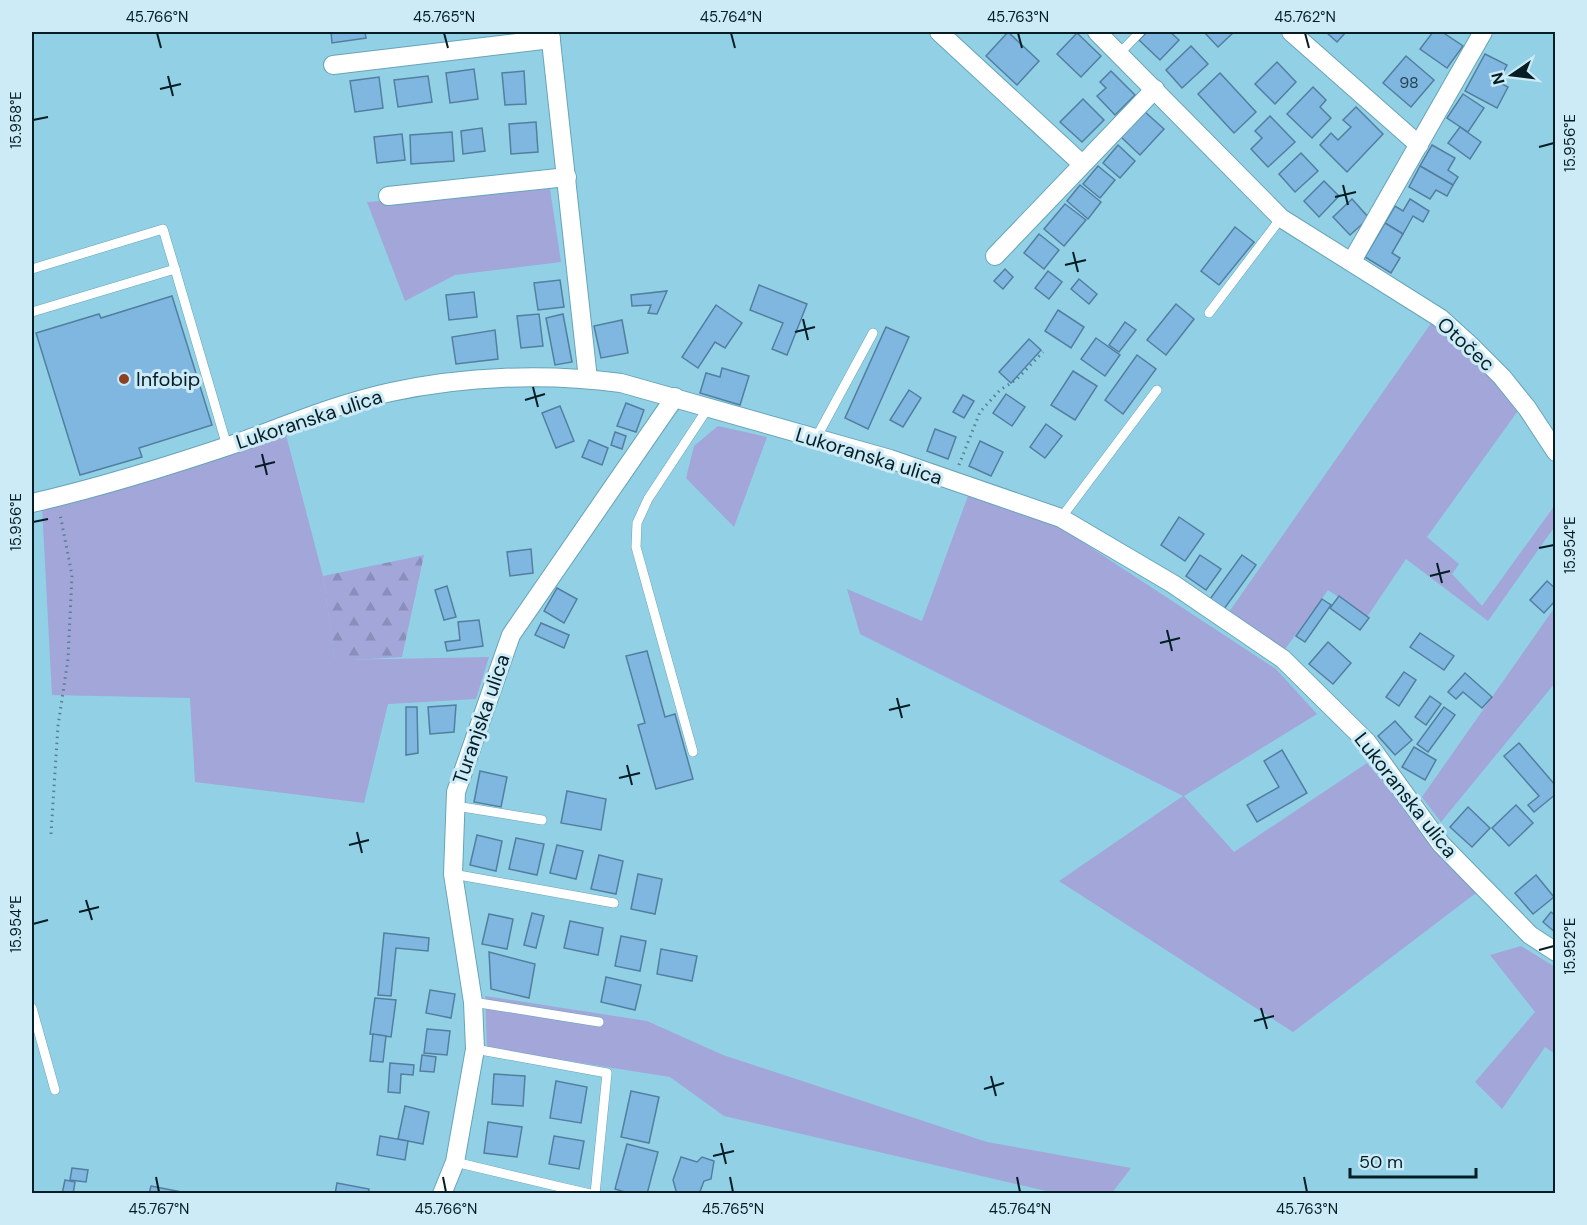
<svg xmlns="http://www.w3.org/2000/svg" width="1587" height="1225" font-family="'DM Sans',sans-serif">
	<style>
		.grass { fill: #a2a6d9 }
		.forest { fill: url(#forest-firs) }
		.building { fill: #80b7e0; stroke: #527f9f; stroke-width: 1.5 }
		.lines { fill: none; stroke-linecap: round; stroke-linejoin: round }
		.lane-casing { stroke: #67a4b9; stroke-width: 10 }
		.street-casing { stroke: #67a4b9; stroke-width: 20 }
		.path { stroke: #548292; stroke-width: 3; stroke-dasharray: 1.5 4.5; stroke-linecap: butt }
		.lane { stroke: #fff; stroke-width: 9 }
		.street { stroke: #fff; stroke-width: 18 }
		.ticks { fill: none; stroke: #051e26; stroke-width: 2 }
		.poi-dot { fill: #8a4124; stroke: #cdebf6; stroke-width: 2 }
		.labels { text-anchor: middle; dominant-baseline: central; stroke-width: 6; stroke-linejoin: round; paint-order: stroke }
		.number-label { font-size: 16px; fill: #244454 }
		.street-label { font-size: 20px; fill: #051e26; stroke: #cdebf6 }
		.poi-label { font-size: 20px; fill: #051e26; stroke: #cdebf6; text-anchor: start }
		.neatline { fill: none; stroke: #051e26; stroke-width: 2 }
		.ticks-label { font-size: 15px; text-anchor: middle; fill: #051e26 }
	</style>
	<defs>
		<pattern id="forest-firs" width="22" height="20" patternUnits="userSpaceOnUse" patternTransform="scale(1.5)"><rect width="22" height="20" fill="#a2a6d9"/><path d="M5 1l3.5 6h-7zM16 11l3.5 6h-7z" fill="#8a8eba"/></pattern>
	</defs>
	<rect width="100%" height="100%" fill="#92d0e5"/>
	<g class="grass">
		<polygon points="550,189 561,262 455,275 405,301 367,202"/>
		<polygon points="1434,319 1459,341 1520,408 1427,537 1459,564 1452,574 1482,606 1555,505 1555,526 1488,621 1406,559 1367,617 1328,590 1283,652 1229,612"/>
		<polygon points="718,426 767,437 734,527 686,478 694,446"/>
		<polygon points="286,435 323,576 335,660 489,657 476,699 388,704 364,803 195,782 190,698 52,695 42,507"/>
		<polygon points="968,496 1061,528 1276,669 1317,714 1184,796 1234,852 1367,763 1476,893 1293,1032 1059,881 1183,796 860,634 847,589 922,621"/>
		<polygon points="1555,607 1555,683 1441,822 1422,797"/>
		<polygon points="1521,946 1555,967 1555,1054 1545,1047 1502,1109 1475,1082 1535,1012 1490,955"/>
		<polygon points="485,996 647,1021 723,1055 987,1142 1131,1168 1112,1193 1055,1193 724,1116 670,1077 487,1048"/>
	</g>
	<polygon class="forest" points="424,555 402,657 335,661 323,576"/>
	<g class="building">
		<polygon points="331,32 365,32 366,38 332,43"/>
		<polygon points="1008,32 1039,61 1017,85 986,56"/>
		<polygon points="1147,32 1170,32 1179,40 1160,60 1139,40"/>
		<polygon points="1204,32 1234,32 1218,47"/>
		<polygon points="1326,32 1346,32 1337,42"/>
		<polygon points="1433,32 1442,32 1463,46 1447,68 1420,49"/>
		<polygon points="1077,33 1101,56 1081,77 1057,54"/>
		<polygon points="1191,46 1208,64 1182,88 1166,70"/>
		<polygon points="1485,54 1507,65 1498,82 1508,87 1497,108 1465,91"/>
		<polygon points="1406,56 1434,80 1411,107 1383,83"/>
		<polygon points="1277,62 1296,82 1275,104 1255,84"/>
		<polygon points="474,69 478,99 450,103 446,73"/>
		<polygon points="524,71 526,104 505,105 502,73"/>
		<polygon points="1111,71 1135,95 1115,115 1097,96 1106,88 1100,82"/>
		<polygon points="1220,73 1256,112 1234,133 1198,94"/>
		<polygon points="428,76 432,102 398,107 394,80"/>
		<polygon points="379,77 383,108 355,112 350,81"/>
		<polygon points="1313,87 1326,100 1320,107 1331,118 1312,138 1287,114"/>
		<polygon points="1463,94 1484,108 1468,132 1447,118"/>
		<polygon points="1083,99 1104,120 1082,142 1060,122"/>
		<polygon points="1356,107 1383,134 1347,172 1320,145 1331,133 1338,140 1351,127 1343,120"/>
		<polygon points="1144,111 1164,129 1140,155 1121,137"/>
		<polygon points="1270,116 1295,142 1268,167 1251,149 1262,138 1255,131"/>
		<polygon points="536,122 538,152 511,154 509,124"/>
		<polygon points="1460,127 1481,142 1470,159 1448,143"/>
		<polygon points="482,128 485,151 463,154 461,131"/>
		<polygon points="452,132 454,161 411,164 410,135"/>
		<polygon points="402,134 405,160 377,163 374,137"/>
		<polygon points="1118,145 1135,161 1120,178 1103,163"/>
		<polygon points="1432,145 1455,158 1448,170 1458,177 1453,185 1420,166"/>
		<polygon points="1301,153 1318,171 1295,192 1279,174"/>
		<polygon points="1098,166 1115,180 1100,198 1083,184"/>
		<polygon points="1420,166 1453,185 1447,196 1436,190 1430,199 1409,187"/>
		<polygon points="1324,181 1339,196 1319,217 1304,201"/>
		<polygon points="1080,185 1101,202 1088,219 1067,201"/>
		<polygon points="1352,199 1369,218 1350,235 1333,217"/>
		<polygon points="1410,199 1429,211 1423,222 1413,216 1403,234 1385,223 1395,206 1403,211"/>
		<polygon points="1065,204 1086,220 1064,246 1044,229"/>
		<polygon points="1385,223 1403,234 1392,253 1400,258 1391,273 1365,257"/>
		<polygon points="1235,227 1254,242 1219,285 1201,271"/>
		<polygon points="1039,234 1059,250 1044,269 1024,253"/>
		<polygon points="1005,269 1013,277 1003,289 994,281"/>
		<polygon points="1048,271 1062,282 1049,299 1035,288"/>
		<polygon points="1079,279 1097,294 1089,304 1071,289"/>
		<polygon points="560,280 564,307 538,310 534,283"/>
		<polygon points="759,285 807,304 787,355 772,349 783,323 750,310"/>
		<polygon points="667,291 657,314 648,313 651,305 632,306 631,295"/>
		<polygon points="474,292 477,317 449,320 446,295"/>
		<polygon points="172,296 212,425 139,448 142,457 80,475 36,333 99,314 101,318"/>
		<polygon points="1176,304 1194,319 1166,355 1147,340"/>
		<polygon points="716,305 742,323 725,348 715,342 698,368 682,357"/>
		<polygon points="1058,310 1084,327 1071,348 1045,331"/>
		<polygon points="539,314 543,346 521,348 517,316"/>
		<polygon points="563,314 572,362 555,365 546,318"/>
		<polygon points="622,320 628,353 601,358 594,326"/>
		<polygon points="1125,322 1136,330 1119,352 1109,345"/>
		<polygon points="886,327 909,337 868,429 845,418"/>
		<polygon points="495,330 498,359 456,364 452,337"/>
		<polygon points="1096,338 1120,355 1105,376 1081,359"/>
		<polygon points="1029,339 1041,350 1011,383 999,372"/>
		<polygon points="1137,355 1156,369 1123,414 1105,400"/>
		<polygon points="722,368 749,376 740,405 700,393 706,373 720,377"/>
		<polygon points="1073,371 1097,386 1075,420 1051,405"/>
		<polygon points="909,390 921,398 903,427 890,420"/>
		<polygon points="1006,394 1025,407 1012,426 993,413"/>
		<polygon points="963,395 974,401 964,418 953,412"/>
		<polygon points="626,403 644,410 636,432 617,426"/>
		<polygon points="560,406 574,441 556,448 542,413"/>
		<polygon points="1046,424 1062,436 1045,458 1030,447"/>
		<polygon points="935,429 956,437 948,459 927,451"/>
		<polygon points="615,432 626,436 622,449 611,445"/>
		<polygon points="589,440 608,448 602,465 582,457"/>
		<polygon points="980,441 1003,452 991,476 969,466"/>
		<polygon points="1179,517 1204,534 1185,561 1161,545"/>
		<polygon points="531,549 533,573 510,576 507,552"/>
		<polygon points="1200,555 1221,569 1206,590 1186,576"/>
		<polygon points="1242,555 1256,565 1224,609 1210,599"/>
		<polygon points="1547,581 1556,589 1556,600 1544,613 1530,600"/>
		<polygon points="447,586 456,617 444,620 435,590"/>
		<polygon points="557,588 577,599 564,623 544,611"/>
		<polygon points="1339,596 1369,618 1360,630 1330,608"/>
		<polygon points="1322,599 1331,605 1305,642 1296,636"/>
		<polygon points="479,620 483,646 447,651 445,642 460,640 458,622"/>
		<polygon points="541,623 569,635 564,648 535,635"/>
		<polygon points="1420,633 1454,656 1444,670 1410,647"/>
		<polygon points="1328,642 1351,663 1333,684 1309,664"/>
		<polygon points="647,651 665,717 675,714 693,779 656,789 638,725 645,723 626,656"/>
		<polygon points="1404,672 1416,680 1399,706 1386,697"/>
		<polygon points="1465,673 1492,697 1482,708 1463,692 1456,699 1448,692"/>
		<polygon points="1430,696 1441,704 1426,725 1415,717"/>
		<polygon points="456,705 454,732 430,734 428,707"/>
		<polygon points="406,707 417,707 418,753 406,755"/>
		<polygon points="1444,707 1455,715 1428,752 1417,744"/>
		<polygon points="1395,721 1412,740 1395,755 1378,736"/>
		<polygon points="1519,743 1556,786 1556,794 1534,812 1528,805 1539,796 1504,756"/>
		<polygon points="1414,747 1436,760 1425,780 1402,767"/>
		<polygon points="1282,750 1307,793 1257,822 1247,805 1279,787 1264,761"/>
		<polygon points="480,771 507,777 501,807 474,802"/>
		<polygon points="567,791 606,799 601,830 561,823"/>
		<polygon points="1516,805 1533,823 1509,846 1492,828"/>
		<polygon points="1468,807 1490,828 1472,847 1450,827"/>
		<polygon points="477,835 502,841 496,871 470,865"/>
		<polygon points="516,838 544,844 537,875 509,869"/>
		<polygon points="557,845 583,851 576,879 550,873"/>
		<polygon points="599,855 623,861 616,894 591,889"/>
		<polygon points="638,874 662,879 655,914 631,909"/>
		<polygon points="1536,875 1554,897 1533,914 1515,893"/>
		<polygon points="1551,912 1556,916 1556,933 1543,922"/>
		<polygon points="532,913 544,916 536,948 524,945"/>
		<polygon points="489,914 513,919 507,949 482,944"/>
		<polygon points="570,921 603,928 598,955 564,948"/>
		<polygon points="384,933 429,938 428,951 396,948 391,996 378,995"/>
		<polygon points="621,936 646,941 640,971 615,966"/>
		<polygon points="661,949 697,956 692,981 657,974"/>
		<polygon points="489,952 535,964 529,998 491,989"/>
		<polygon points="606,977 641,985 635,1010 601,1002"/>
		<polygon points="430,990 455,994 451,1018 426,1013"/>
		<polygon points="375,998 396,1000 391,1037 370,1034"/>
		<polygon points="427,1029 450,1031 447,1055 424,1053"/>
		<polygon points="373,1034 386,1036 383,1062 370,1061"/>
		<polygon points="422,1055 436,1057 434,1072 420,1071"/>
		<polygon points="390,1063 414,1065 413,1075 401,1074 400,1093 388,1092"/>
		<polygon points="494,1074 525,1076 523,1106 492,1104"/>
		<polygon points="556,1081 587,1087 581,1123 550,1118"/>
		<polygon points="631,1091 659,1097 649,1143 621,1137"/>
		<polygon points="405,1106 429,1112 423,1144 398,1139"/>
		<polygon points="488,1122 522,1127 517,1157 484,1153"/>
		<polygon points="380,1136 408,1141 405,1160 377,1155"/>
		<polygon points="554,1136 584,1141 579,1169 549,1164"/>
		<polygon points="627,1144 658,1152 647,1194 631,1194 615,1189"/>
		<polygon points="681,1157 697,1162 702,1157 714,1161 711,1179 704,1181 699,1194 677,1194 673,1180"/>
		<polygon points="72,1168 88,1170 86,1182 70,1180"/>
		<polygon points="65,1180 75,1182 73,1194 62,1194"/>
		<polygon points="337,1183 369,1189 368,1194 335,1194"/>
		<polygon points="151,1186 182,1192 182,1194 149,1194"/>
	</g>
	<g class="lines">
		<g class="lane-casing">
			<g id="lane">
				<polyline points="1119,54 1140,32"/>
				<polyline points="32,269 163,229 175,269 32,312"/>
				<polyline points="175,269 227,446"/>
				<polyline points="1209,313 1281,218"/>
				<polyline points="815,440 873,333"/>
				<polyline points="1061,518 1157,390"/>
				<polyline points="693,752 636,547 637,523 648,499 708,408"/>
				<polyline points="456,806 542,820"/>
				<polyline points="453,874 614,903"/>
				<polyline points="473,1002 599,1022"/>
				<polyline points="32,1008 55,1090"/>
				<polyline points="475,1049 607,1073 595,1194"/>
				<polyline points="455,1162 590,1194"/>
			</g>
		</g>
		<g class="street-casing">
			<g id="street">
				<polyline points="550,32 588,379"/>
				<polyline points="939,32 1082,164"/>
				<polyline points="1097,32 1281,218 1440,318 1472,347 1502,377 1527,408 1556,452"/>
				<polyline points="1291,32 1419,145"/>
				<polyline points="333,65 551,39"/>
				<polyline points="388,196 567,177"/>
				<polyline points="995,256 1155,89"/>
				<polyline points="1352,261 1483,32"/>
				<path d="M 32,503 C 102,487 172,465 240,442 C 290,424 340,403 391,392 C 465,376 546,373 621,383 L 890,459 L 1061,518 L 1173,584 L 1283,659 L 1367,742 L 1441,844 L 1530,935 L 1556,952"/>
				<polyline points="442,1194 455,1162 475,1049 473,1002 453,874 456,792 511,635 675,397"/>
			</g>
		</g>
		<g class="path">
			<polyline points="959,465 980,412 1000,390 1017,379 1043,352"/>
			<polyline points="51,834 58,726 68,659 72,575 60,514"/>
		</g>
		<use href="#lane" class="lane"/>
		<use href="#street" class="street"/>
	</g>
	<path class="ticks" d="M 157,33 L 161,48M 444,33 L 448,48M 731,33 L 735,48M 1018,33 L 1022,48M 1305,33 L 1309,48M 168,76 L 173,96M 160,89 L 181,84M 33,120 L 48,117M 1539,147 L 1554,143M 1343,185 L 1348,205M 1335,197 L 1356,192M 1073,252 L 1078,272M 1065,265 L 1086,260M 803,319 L 808,340M 795,332 L 815,327M 533,387 L 538,407M 525,400 L 545,394M 262,454 L 267,475M 255,467 L 275,462M 33,522 L 48,519M 1539,548 L 1554,545M 1437,563 L 1442,583M 1430,576 L 1450,571M 1167,630 L 1172,651M 1160,643 L 1180,638M 897,698 L 902,718M 889,710 L 910,705M 627,765 L 632,785M 619,778 L 640,773M 357,832 L 362,853M 349,845 L 369,840M 86,900 L 92,920M 79,912 L 99,907M 33,924 L 48,920M 1539,950 L 1554,946M 1261,1008 L 1267,1029M 1254,1021 L 1274,1016M 991,1076 L 996,1096M 984,1089 L 1004,1083M 721,1143 L 726,1164M 713,1156 L 734,1151M 156,1177 L 159,1192M 443,1177 L 446,1192M 730,1177 L 733,1192M 1017,1177 L 1020,1192M 1304,1177 L 1307,1192"/>
	<circle class="poi-dot" cx="124" cy="379" r="6"/>
	<g class="labels">
		<g class="number-label">
			<text x="1409" y="82">98</text>
		</g>
		<g class="street-label">
			<text transform="translate(1466 344) rotate(42)">Otočec</text>
			<text transform="translate(309 419) rotate(-18)">Lukoranska ulica</text>
			<text transform="translate(869 456) rotate(17)">Lukoranska ulica</text>
			<text transform="translate(481 719) rotate(-71)">Turanjska ulica</text>
			<text transform="translate(1406 795) rotate(52)">Lukoranska ulica</text>
		</g>
		<g class="poi-label">
			<text x="136" y="379">Infobip</text>
		</g>
	</g>
	<rect width="1587" height="1225" fill="none" stroke="#cdebf6" stroke-width="66"/>
	<g transform="translate(1512 75) rotate(256)" stroke="#cdebf6" stroke-width="4.5" paint-order="stroke">
	<path d="M0-4.5L10 22L0 15L-10 22Z" fill="#051e26"/>
	<text y="-9" font-size="16" font-weight="bold" text-anchor="middle" fill="#051e26">N</text>
	</g>
	<path d="M1350 1168v9h126v-9" fill="none" stroke="#051e26" stroke-width="3"/>
	<text x="1359" y="1168" font-size="18" fill="#051e26" stroke="#cdebf6" stroke-width="4.5" paint-order="stroke">50 m</text>
	<rect x="33" y="33" width="1521" height="1159" class="neatline"/>
	<g class="ticks-label">
		<text x="157" y="22">45.766°N</text>
		<text x="444" y="22">45.765°N</text>
		<text x="731" y="22">45.764°N</text>
		<text x="1018" y="22">45.763°N</text>
		<text x="1305" y="22">45.762°N</text>
		<text transform="translate(16 120) rotate(-90)" y="5">15.958°E</text>
		<text transform="translate(1570 143) rotate(-90)" y="5">15.956°E</text>
		<text transform="translate(16 522) rotate(-90)" y="5">15.956°E</text>
		<text transform="translate(1570 545) rotate(-90)" y="5">15.954°E</text>
		<text transform="translate(16 924) rotate(-90)" y="5">15.954°E</text>
		<text transform="translate(1570 946) rotate(-90)" y="5">15.952°E</text>
		<text x="159" y="1214">45.767°N</text>
		<text x="446" y="1214">45.766°N</text>
		<text x="733" y="1214">45.765°N</text>
		<text x="1020" y="1214">45.764°N</text>
		<text x="1307" y="1214">45.763°N</text>
	</g>
</svg>
